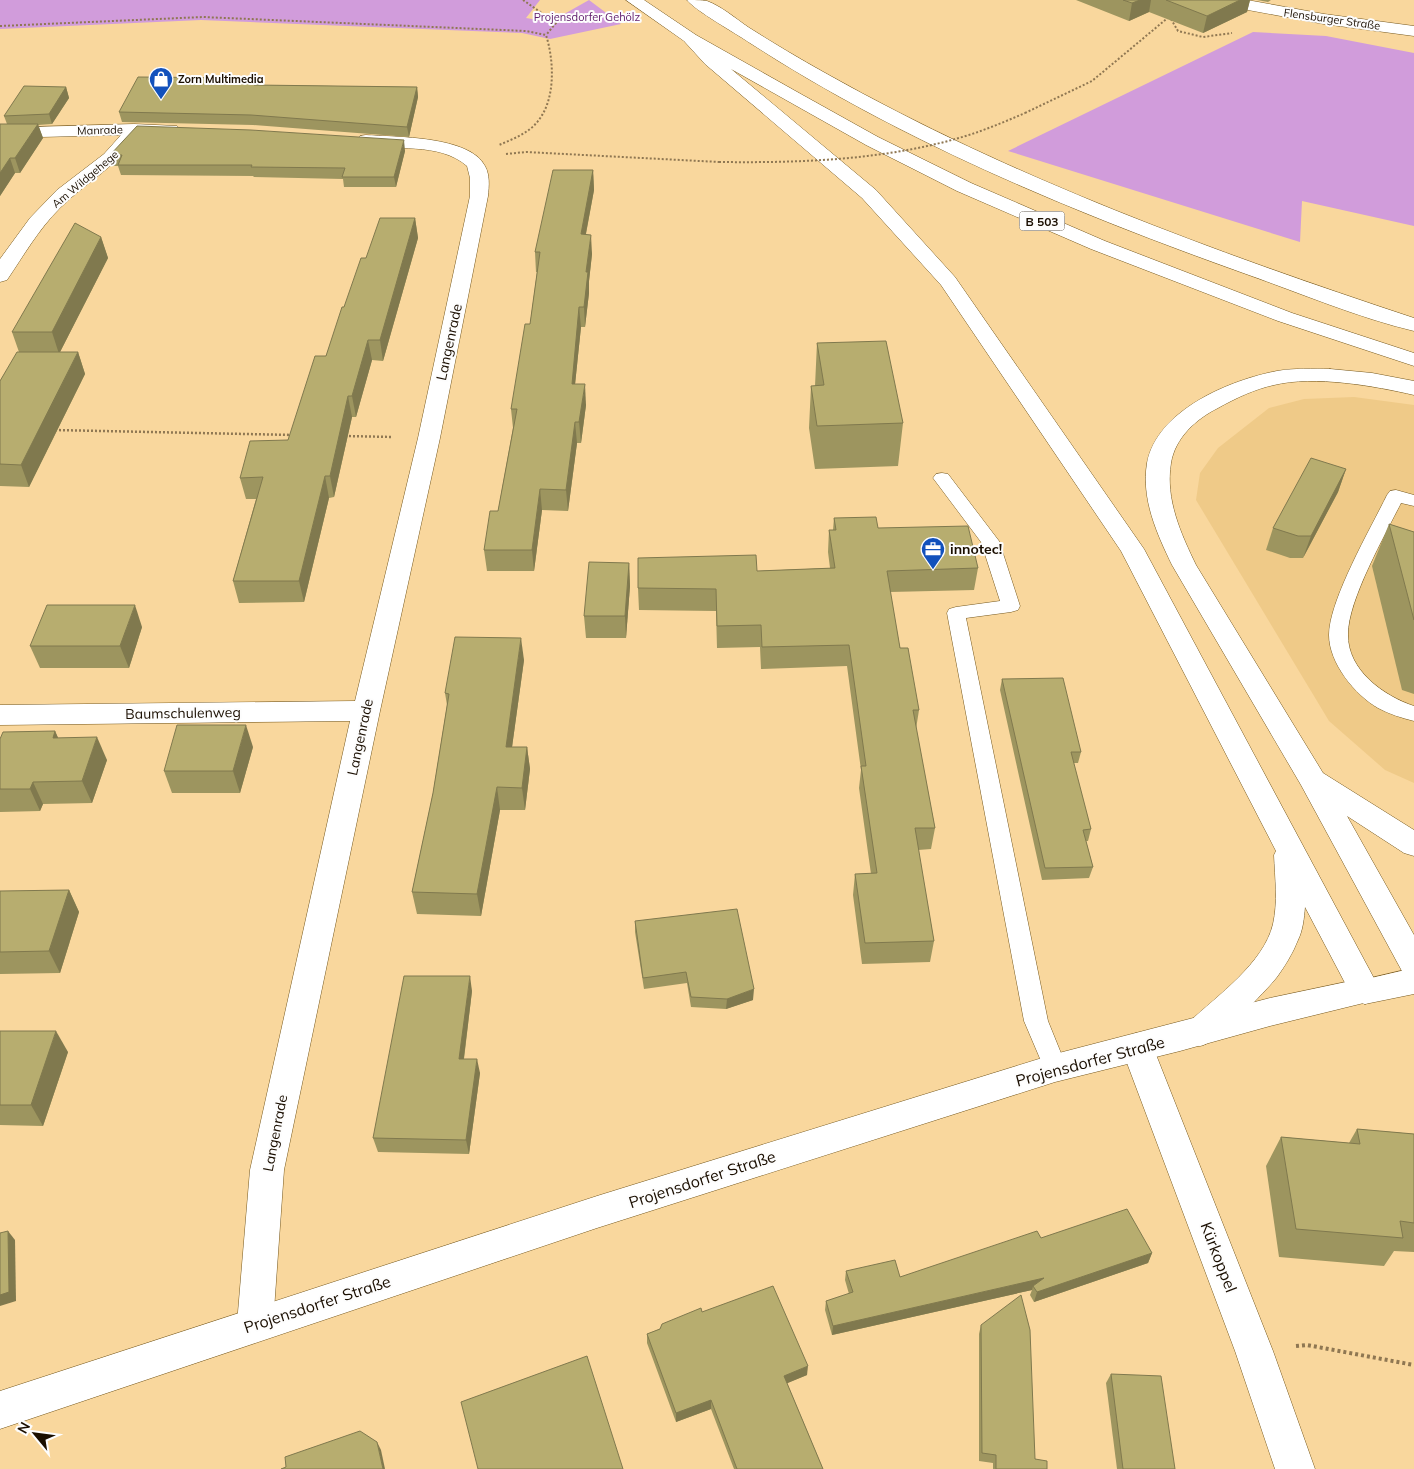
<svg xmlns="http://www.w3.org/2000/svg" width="1414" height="1469" font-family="Mulish,sans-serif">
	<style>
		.built { fill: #efca88 }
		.green { fill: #d19cdb }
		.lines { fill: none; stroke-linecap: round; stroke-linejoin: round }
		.service-casing { stroke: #76591f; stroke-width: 1 }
		.minor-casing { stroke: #76591f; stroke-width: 1 }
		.tertiary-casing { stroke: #76591f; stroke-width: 1 }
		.secondary-casing { stroke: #76591f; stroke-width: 1 }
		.trunk-casing { stroke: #76591f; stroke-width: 1 }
		.path-far2 { stroke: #8f7752; stroke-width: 2; stroke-dasharray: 2 2; stroke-linecap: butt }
		.path-far1 { stroke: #8f7752; stroke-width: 2.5; stroke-dasharray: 2 2; stroke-linecap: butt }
		.path { stroke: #8f7752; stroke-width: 4; stroke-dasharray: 3 3; stroke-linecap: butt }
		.service { fill: #fff; fill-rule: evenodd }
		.minor { fill: #fff; fill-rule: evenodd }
		.tertiary { fill: #fff; fill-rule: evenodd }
		.secondary { fill: #fff; fill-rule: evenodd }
		.trunk { fill: #fff; fill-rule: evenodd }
		.path-bridge { stroke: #8f7752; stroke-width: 2; stroke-dasharray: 2 2; stroke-linecap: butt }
		.wall { fill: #9d955f }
		.shaded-wall { fill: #80794e }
		.building { fill: #b7ad6f; stroke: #80794e }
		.labels { text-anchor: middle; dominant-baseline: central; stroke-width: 4; stroke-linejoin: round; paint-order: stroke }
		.far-park-label { font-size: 11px; fill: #5e196b; stroke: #fdfdfd }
		.far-street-label { font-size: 11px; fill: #1a0e00; stroke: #fdfdfd }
		.far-poi-label { font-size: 11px; font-weight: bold; fill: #1a0e00; stroke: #fdfdfd; text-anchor: start }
		.shield { fill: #fdfdfd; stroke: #5e564c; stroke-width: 1 }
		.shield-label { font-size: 12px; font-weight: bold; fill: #1a0e00 }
		.street-label { font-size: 14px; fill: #1a0e00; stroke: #fdfdfd }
		.poi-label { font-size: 14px; font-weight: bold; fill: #1a0e00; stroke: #fdfdfd; text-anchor: start }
		.near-street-label { font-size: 16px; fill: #1a0e00; stroke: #fdfdfd }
	</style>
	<rect width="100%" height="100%" fill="#f9d79d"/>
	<polygon class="built" points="1354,397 1414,405 1414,783 1385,770 1329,721 1196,500 1200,473 1218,448 1269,408 1304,399"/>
	<g class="green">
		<polygon points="0,0 540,0 526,18 550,22 589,0 621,24 550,39 522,33 201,20 0,29"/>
		<polygon points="1253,32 1326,36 1414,53 1414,226 1302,201 1300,242 1008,151"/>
	</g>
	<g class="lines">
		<g class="service-casing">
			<g id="service">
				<polygon points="942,473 948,474 999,541 1020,606 1018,610 1011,612 966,618 1048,1021 1067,1068 1063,1075 1055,1078 1047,1075 1024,1021 947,613 949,609 956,607 1000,601 981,542 933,478 936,474"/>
				<path d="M 1396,490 L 1414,495 L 1414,506 L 1401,503 C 1385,535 1348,600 1348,634 C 1347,670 1384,696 1414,706 L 1414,721 C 1402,718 1389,714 1378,708 C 1355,695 1329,663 1329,635 C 1329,600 1371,528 1387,495 L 1390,491 Z"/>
			</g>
		</g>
		<g class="minor-casing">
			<g id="minor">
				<polygon points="1213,0 1247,0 1324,14 1414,26 1414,36 1324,24 1221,5 1215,3"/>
				<path d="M 134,124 L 177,126 L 180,130 L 177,134 L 139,134 C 118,166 86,182 60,208 C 38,230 24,255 7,280 L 0,282 L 0,259 L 30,218 L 57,190 L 104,154 L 121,135 L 0,138 L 0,128 Z"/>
				<path d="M 366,135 C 396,137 470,136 485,166 C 490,175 489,186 488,196 L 440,438 L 380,711 L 284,1170 L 273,1324 L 268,1337 L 255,1342 L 242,1337 L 237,1324 L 250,1170 L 350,721 L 0,725 L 0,705 L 355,701 L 418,438 L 470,196 L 470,178 L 467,166 C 438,141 394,152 360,144 L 357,140 L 360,136 Z"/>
				<polygon points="1137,1033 1148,1037 1153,1047 1273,1351 1315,1469 1275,1469 1235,1351 1121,1047 1126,1037"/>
			</g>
		</g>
		<g class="tertiary-casing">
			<polygon id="tertiary" points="1365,978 1376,982 1381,991 1376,1000 1270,1026 1180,1051 1055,1082 597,1228 0,1429 0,1391 597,1196 1055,1054 1270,998"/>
		</g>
		<g class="secondary-casing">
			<polygon id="secondary" points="1414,968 1414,994 1365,1004 1354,1000 1349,991 1354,982"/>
		</g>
		<g class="trunk-casing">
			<g id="trunk">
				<path d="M 626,0 L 644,0 L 696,35 L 799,93 L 878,137 L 971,183 L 1105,241 L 1292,313 L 1414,353 L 1414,366 L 1278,321 L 1091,249 L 957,191 L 866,145 L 731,69 L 876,190 L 955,277 L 1144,549 L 1376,982 L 1381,991 L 1376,1000 L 1365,1004 L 1354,1000 L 1305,907 C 1304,918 1303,930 1298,940 C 1293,953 1285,966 1277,977 C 1267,990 1213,1046 1200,1046 C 1196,1046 1192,1043 1189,1042 L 1184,1032 L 1189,1022 C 1217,996 1264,963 1273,924 C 1278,902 1275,878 1274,855 L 1276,851 L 1121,551 L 941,285 L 862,198 L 705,64 L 684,41 Z"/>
				<path d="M 687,0 C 693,0 702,0 707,1 C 721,6 735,18 748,27 C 773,43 800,59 827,74 C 1012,178 1212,251 1414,318 L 1414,331 C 1359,318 1300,293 1246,274 C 1075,213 903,142 750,43 C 737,34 694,10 687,0 Z"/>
				<path d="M 1330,369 L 1372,373 L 1414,381 L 1414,395 C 1375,386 1314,375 1274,385 C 1255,389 1236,398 1218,408 C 1196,419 1175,438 1171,463 C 1165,499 1181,534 1196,565 L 1323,773 L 1414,830 L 1414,856 L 1404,853 L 1347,816 L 1414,935 L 1414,977 L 1403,973 L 1301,785 L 1172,565 C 1157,534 1141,499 1147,463 C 1157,410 1230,380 1277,371 C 1294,368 1313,369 1330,369 Z"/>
			</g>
		</g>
		<g class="path-far2">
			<polyline points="523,0 556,23 546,35"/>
			<polyline points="1171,19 1178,31 1203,37 1232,33"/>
			<path d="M 0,26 L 203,17 L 526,31 L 546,35 C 554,60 556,99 538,121 C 529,133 513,139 499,145"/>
			<polyline points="1025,113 1092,81 1170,16"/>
			<polyline points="506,154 526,152 719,162"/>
		</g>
		<g class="path-far1">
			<polyline points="55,430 293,435"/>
			<polyline points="345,436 393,437"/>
		</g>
		<polyline class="path" points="1296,1346 1307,1345 1414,1365"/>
		<use href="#service" class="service"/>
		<use href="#minor" class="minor"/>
		<use href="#tertiary" class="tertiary"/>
		<use href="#secondary" class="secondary"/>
		<use href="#trunk" class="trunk"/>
		<path class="path-bridge" d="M 719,162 C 805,163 893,160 975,133 C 992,127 1009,120 1025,113"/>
	</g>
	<g class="wall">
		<polygon points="1076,0 1250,0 1247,12 1203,33 1149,12 1129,21"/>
		<polygon points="1257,0 1271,0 1268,2"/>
		<polygon points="257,78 259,85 417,87 418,97 409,137 253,125 122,122 119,112"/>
		<polygon points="66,87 69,98 52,124 38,125 43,138 20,173 15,173 0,196 0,124 7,124 4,116"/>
		<polygon points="405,151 396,187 344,187 343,179 254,177 253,176 121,175 118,166 113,166 110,155"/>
		<polygon points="593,170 594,190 586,234 592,254 589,281 589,293 585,327 581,327 575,384 586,405 581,443 577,443 568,511 542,510 534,571 487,571 484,550 498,511 513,428 511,409 530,324 537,272 536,272 535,252"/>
		<polygon points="415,218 418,238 383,361 372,360 356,417 352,417 334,497 329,498 304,602 239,603 233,581 256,499 246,499 240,478 288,440 326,356 344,307 366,258"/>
		<polygon points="101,237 108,258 60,352 78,352 85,374 29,487 0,486 0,381 19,352 12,332"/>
		<polygon points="817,343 903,423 898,466 815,469 809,428 811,386 815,386"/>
		<polygon points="1346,469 1338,492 1303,558 1290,558 1266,550 1273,528"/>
		<polygon points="834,518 878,528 978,568 974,590 890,592 900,648 919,710 916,729 935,828 931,849 918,850 934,941 930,962 862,964 853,895 855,874 871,874 859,788 861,770 847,666 761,669 760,647 717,648 716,611 639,610 638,588 757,571 830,568 828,552 829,530 833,530"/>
		<polygon points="1389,524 1414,532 1414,694 1402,690 1372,566"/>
		<polygon points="629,563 630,586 626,638 586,638 584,616"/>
		<polygon points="142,627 129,668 40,668 30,646"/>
		<polygon points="524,660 512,747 527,747 530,769 525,810 500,810 481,916 417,914 412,892 433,793 447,705 445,693"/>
		<polygon points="1002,679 1081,752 1078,763 1073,763 1091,829 1088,841 1086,841 1093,867 1089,878 1042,880 1000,690"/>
		<polygon points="55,731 58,738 107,760 92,803 43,804 40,811 0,812 0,739"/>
		<polygon points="253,747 240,793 172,793 164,771"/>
		<polygon points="69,890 79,912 60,973 0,974 0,892"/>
		<polygon points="635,921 753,1000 726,1009 691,1007 687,983 644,989 635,932"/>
		<polygon points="472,991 464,1059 480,1073 469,1154 378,1152 373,1138"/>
		<polygon points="0,1031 68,1052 43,1126 0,1125"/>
		<polygon points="1357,1129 1414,1134 1414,1252 1394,1251 1384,1266 1279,1257 1266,1166 1281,1137 1349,1143"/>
		<polygon points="1152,1253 1148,1263 1034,1302 1030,1295 1032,1290 832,1335 825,1310 826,1301 849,1294 845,1280 846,1271 900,1277"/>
		<polygon points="702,1312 807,1375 787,1383 823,1469 734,1469 711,1409 676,1422 647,1343 647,1334"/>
		<polygon points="981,1325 1035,1459 1047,1469 993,1469 993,1463 979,1461 979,1334"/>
		<polygon points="1111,1374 1175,1469 1117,1469 1106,1383"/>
	</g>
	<g class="shaded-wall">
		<polygon points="1140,0 1151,0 1149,12 1129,21 1132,3"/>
		<polygon points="1240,0 1250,0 1247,12 1203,33 1207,16"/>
		<polygon points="257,78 259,88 254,85"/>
		<polygon points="66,87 69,98 52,124 49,114"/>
		<polygon points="417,87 418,97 409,137 407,127"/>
		<polygon points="38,124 43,138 20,173 15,158"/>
		<polygon points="404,140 405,151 396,187 394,177"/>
		<polygon points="10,158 15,173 0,196 0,173"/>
		<polygon points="593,170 594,190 582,254 581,234"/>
		<polygon points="415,218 418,238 383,361 380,340"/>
		<polygon points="591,235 592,254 589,281 589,293 585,327 584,307 586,272"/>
		<polygon points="101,237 108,258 59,354 52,332"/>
		<polygon points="579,307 581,327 573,404 572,384"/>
		<polygon points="368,340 372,360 356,417 352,396"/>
		<polygon points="78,352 85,374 29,487 21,465"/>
		<polygon points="585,384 586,405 581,443 579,422"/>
		<polygon points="348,396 352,417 334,497 330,476"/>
		<polygon points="575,422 577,443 568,511 566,490"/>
		<polygon points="1346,469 1338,492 1303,558 1311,536"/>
		<polygon points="325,476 329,498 304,602 299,581"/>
		<polygon points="540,489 542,510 534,571 532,550"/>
		<polygon points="629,563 630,586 626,638 625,616"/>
		<polygon points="135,605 142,627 129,668 120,646"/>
		<polygon points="521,638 524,660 509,769 506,747"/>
		<polygon points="246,725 253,747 240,793 233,771"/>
		<polygon points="55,731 65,753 53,738"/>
		<polygon points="97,737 107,760 92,803 82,781"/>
		<polygon points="527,747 530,769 525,810 522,788"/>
		<polygon points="33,782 43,804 40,811 30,789"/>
		<polygon points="497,787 500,810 481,916 477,894"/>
		<polygon points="69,890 79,912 60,973 49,951"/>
		<polygon points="470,976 472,991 462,1073 459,1059"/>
		<polygon points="754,989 753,1000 726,1009 727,999"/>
		<polygon points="56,1031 68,1052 43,1126 31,1105"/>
		<polygon points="477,1059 480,1073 469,1154 466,1140"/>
		<polygon points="8,1231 15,1240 16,1301 0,1306 0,1295"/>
		<polygon points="1152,1253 1148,1263 1034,1302 1037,1292"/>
		<polygon points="1044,1278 1033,1286 1032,1290 832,1335 833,1326"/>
		<polygon points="808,1366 807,1375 783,1385 784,1376"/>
		<polygon points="711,1400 711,1409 676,1422 676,1413"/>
		<polygon points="377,1442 381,1450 385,1469 383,1469"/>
	</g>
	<g class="building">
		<polygon points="1123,0 1140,0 1132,3"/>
		<polygon points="1166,0 1240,0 1207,16"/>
		<polygon points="138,77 257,78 254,85 417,87 407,127 251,115 119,112"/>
		<polygon points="24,86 66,87 49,114 4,116"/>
		<polygon points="0,124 38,124 15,158 10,158 0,173"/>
		<polygon points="137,126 251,130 404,140 394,177 342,177 345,168 251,167 252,165 118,165 122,155 110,155"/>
		<polygon points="553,170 593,170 581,234 591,235 586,272 588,272 584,307 579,307 572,384 585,384 579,422 575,422 566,490 540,489 532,550 484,550 490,511 498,511 517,409 511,409 525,324 530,324 540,252 535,252"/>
		<polygon points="380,218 415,218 380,340 368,340 352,396 348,396 330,476 325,476 299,581 233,581 263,477 240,478 250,441 288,440 315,356 326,356 342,307 344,307 361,258 366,258"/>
		<polygon points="75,223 101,237 52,332 12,332"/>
		<polygon points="886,341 903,423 817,426 811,386 824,385 817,343"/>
		<polygon points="17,352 78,352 21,465 0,464 0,381"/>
		<polygon points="1311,458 1346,469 1311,536 1298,536 1273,528"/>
		<polygon points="876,517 878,528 968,526 978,568 887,571 900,648 908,648 919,710 913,710 935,828 915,828 934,941 865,943 855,874 877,873 861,766 866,766 849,645 762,647 761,625 717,626 716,589 638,588 638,558 756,555 757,571 835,568 829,530 836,530 834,518"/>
		<polygon points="1389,524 1414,532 1414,620"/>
		<polygon points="589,562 629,563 625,616 584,616"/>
		<polygon points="47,605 135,605 120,646 30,646"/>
		<polygon points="455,637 521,638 506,747 527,747 522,788 497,787 477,894 412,892 433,793 449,694 445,693"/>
		<polygon points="1063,678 1081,752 1071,752 1091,829 1083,830 1093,867 1045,868 1002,679"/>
		<polygon points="177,725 246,725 233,771 164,771"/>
		<polygon points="55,731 53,738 97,737 82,781 33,782 30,789 0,789 0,739 3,732"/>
		<polygon points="69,890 49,951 0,952 0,891"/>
		<polygon points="737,909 754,989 727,999 691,997 686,972 643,978 635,921"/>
		<polygon points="404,976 470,976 459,1059 477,1059 466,1140 373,1138"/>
		<polygon points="0,1031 56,1031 31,1105 0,1105"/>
		<polygon points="1357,1129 1414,1134 1414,1223 1400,1221 1403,1238 1296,1229 1281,1137 1360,1144"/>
		<polygon points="1127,1209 1152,1253 1037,1292 1033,1286 1044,1278 833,1326 826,1301 853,1292 846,1271 895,1260 900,1277 1037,1231 1041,1238"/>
		<polygon points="8,1231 9,1292 0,1295 0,1233"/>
		<polygon points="773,1286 808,1366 784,1376 823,1469 737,1469 711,1400 676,1413 647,1334 660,1329 662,1324 701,1308 702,1312"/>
		<polygon points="1021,1295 1030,1330 1035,1459 1047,1461 1047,1469 996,1469 996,1455 982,1453 981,1325"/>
		<polygon points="587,1356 623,1469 478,1469 461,1402"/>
		<polygon points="1111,1374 1161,1376 1175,1469 1123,1469"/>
		<polygon points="360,1431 377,1442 383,1469 281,1469 286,1467 285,1457"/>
	</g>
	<defs>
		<g id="shop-pin" transform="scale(1.25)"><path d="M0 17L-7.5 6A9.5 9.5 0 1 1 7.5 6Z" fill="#1251bc" stroke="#fdfdfd"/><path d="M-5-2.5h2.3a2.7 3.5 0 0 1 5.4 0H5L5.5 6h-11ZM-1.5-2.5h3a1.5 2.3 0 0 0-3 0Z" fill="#fff"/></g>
		<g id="office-pin" transform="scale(1.25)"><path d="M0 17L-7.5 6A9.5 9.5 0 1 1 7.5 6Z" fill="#1251bc" stroke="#fdfdfd"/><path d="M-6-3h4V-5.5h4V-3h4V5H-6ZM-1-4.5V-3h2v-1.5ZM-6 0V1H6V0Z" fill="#fff"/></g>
	</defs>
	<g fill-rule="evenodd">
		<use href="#shop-pin" x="161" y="79"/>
		<use href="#office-pin" x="933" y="549"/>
	</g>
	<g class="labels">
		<g class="far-park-label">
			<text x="587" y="17">Projensdorfer Gehölz</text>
		</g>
		<g class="far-street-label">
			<text transform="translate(1332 19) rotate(8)">Flensburger Straße</text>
			<text transform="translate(100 130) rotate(-2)">Manrade</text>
			<text transform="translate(85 179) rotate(-40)">Am Wildgehege</text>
		</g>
		<g class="far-poi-label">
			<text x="178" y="79">Zorn Multimedia</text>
		</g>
		<rect class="shield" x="1019.5" y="211.5" width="45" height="19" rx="4"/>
		<g class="shield-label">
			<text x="1042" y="221">B 503</text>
		</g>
		<g class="street-label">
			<text transform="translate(449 342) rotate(-78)">Langenrade</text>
			<text transform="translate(183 713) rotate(-1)">Baumschulenweg</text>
			<text transform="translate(360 737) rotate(-78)">Langenrade</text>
			<text transform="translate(275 1133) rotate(-79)">Langenrade</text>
		</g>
		<g class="poi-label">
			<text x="950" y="549">innotec!</text>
		</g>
		<g class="near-street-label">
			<text transform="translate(1090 1061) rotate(-15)">Projensdorfer Straße</text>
			<text transform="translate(702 1179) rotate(-18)">Projensdorfer Straße</text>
			<text transform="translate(1219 1257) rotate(69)">Kürkoppel</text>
			<text transform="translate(317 1304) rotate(-18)">Projensdorfer Straße</text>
		</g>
	</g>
	<g transform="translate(35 1434) rotate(299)" stroke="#fdfdfd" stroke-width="4" paint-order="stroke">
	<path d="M0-4L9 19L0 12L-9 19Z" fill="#1a0e00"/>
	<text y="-8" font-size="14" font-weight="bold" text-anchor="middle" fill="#1a0e00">N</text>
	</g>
</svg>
